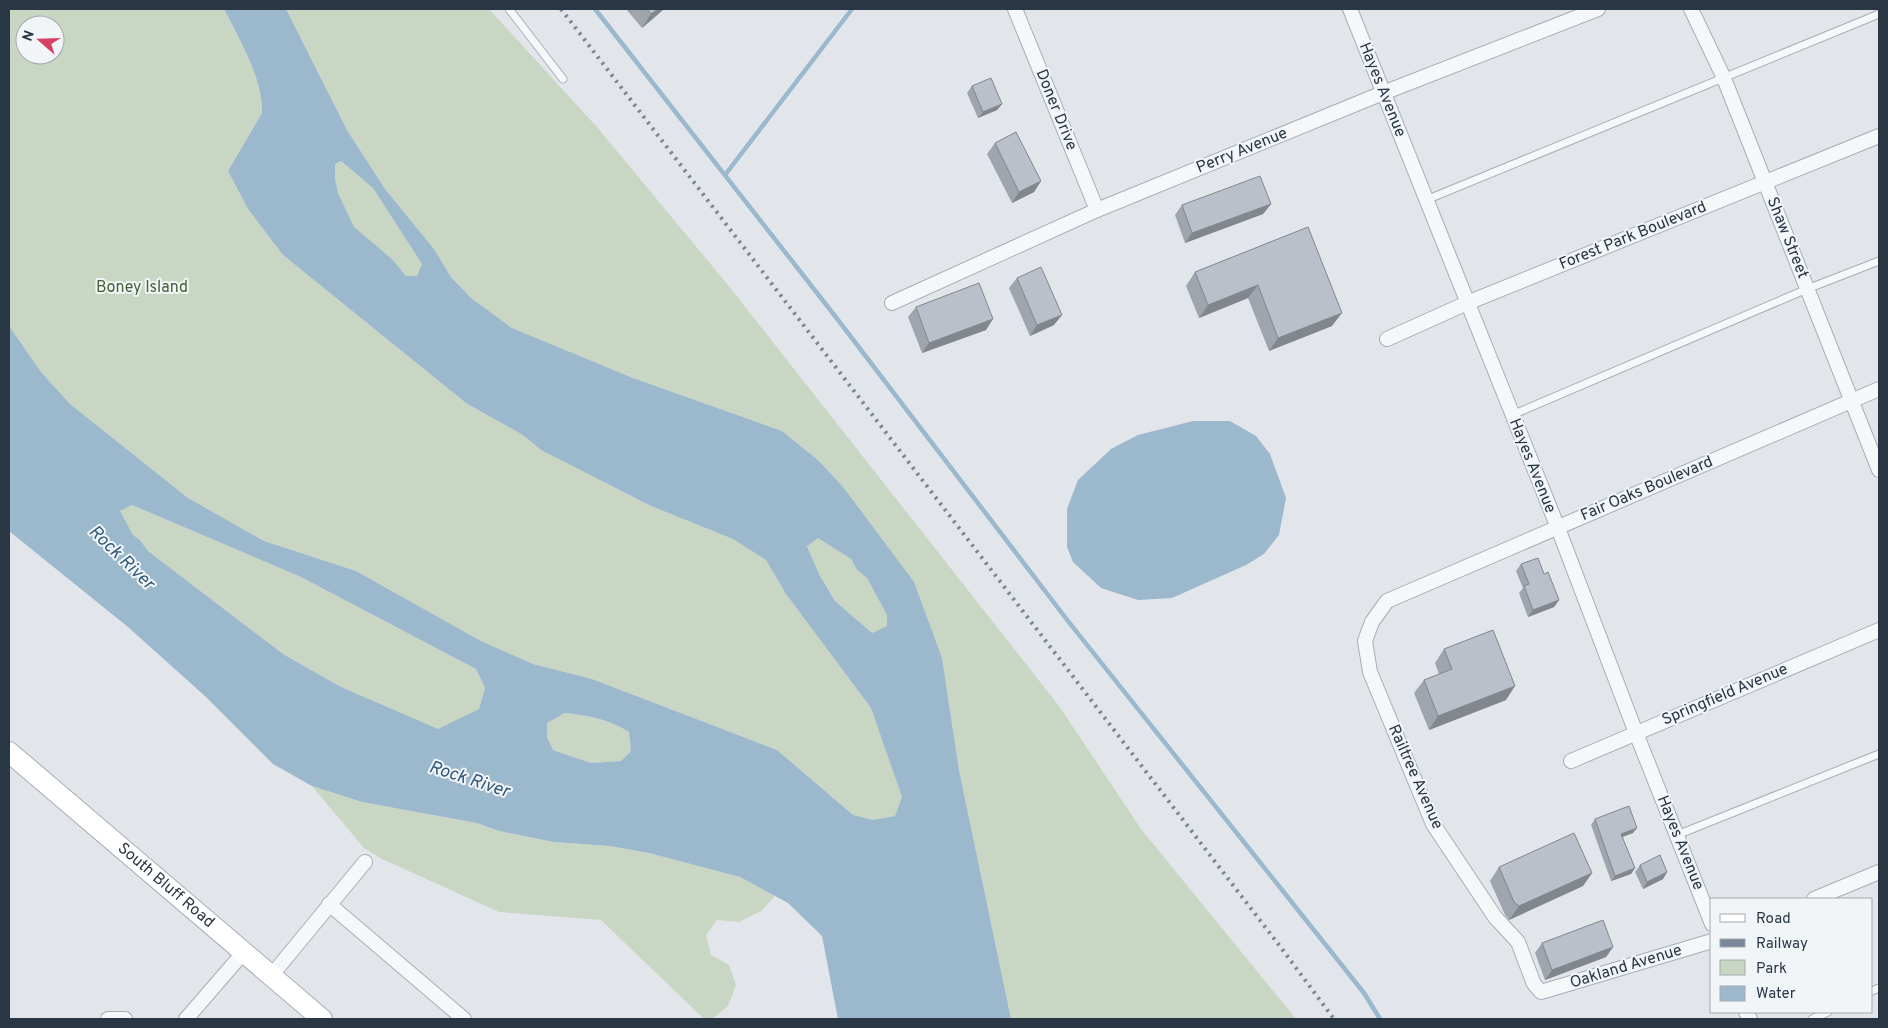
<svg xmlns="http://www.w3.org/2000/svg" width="1888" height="1028" font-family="Overpass,sans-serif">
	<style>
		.green { fill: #c9d6c3; fill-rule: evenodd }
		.water { fill: #9bb8cd; fill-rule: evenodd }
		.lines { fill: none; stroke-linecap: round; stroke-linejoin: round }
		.stream { stroke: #9bb8cd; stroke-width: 4.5 }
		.lane-casing { stroke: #a7aeb6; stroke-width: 9 }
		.street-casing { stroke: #a7aeb6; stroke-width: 16 }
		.secondary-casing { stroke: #a7aeb6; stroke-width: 22 }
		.lane { stroke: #f5f7f9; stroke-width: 7 }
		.street { stroke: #f5f7f9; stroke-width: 14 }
		.secondary { stroke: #fff; stroke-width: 20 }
		.rail { stroke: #7a8796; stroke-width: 4; stroke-dasharray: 2.5 5; stroke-linecap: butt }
		.wall { fill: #9fa5ad }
		.shaded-wall { fill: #82868d }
		.building { fill: #b9c0c9; stroke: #82868d }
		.labels { text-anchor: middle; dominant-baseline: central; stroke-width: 4; stroke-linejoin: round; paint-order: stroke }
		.street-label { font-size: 16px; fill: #293644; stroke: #f2f5f8 }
		.park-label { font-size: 16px; fill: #426135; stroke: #f2f5f8 }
		.water-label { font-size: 18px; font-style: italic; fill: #30597b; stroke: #f2f5f8 }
	</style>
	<rect width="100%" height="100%" fill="#e2e6eb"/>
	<g class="green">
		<path d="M 9,9 L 224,9 C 239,40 263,77 262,113 L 228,171 L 248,209 L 283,255 L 466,403 L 523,435 L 541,450 L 651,506 L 733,539 L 766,560 L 786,594 L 871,708 L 902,797 L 895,816 L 873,820 L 853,815 L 777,750 L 592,679 L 533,664 L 481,641 L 356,571 L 264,541 L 188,498 L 70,404 L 41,372 L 9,326 ZM 25,25 L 55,25 L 55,55 L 25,55 Z"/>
		<polygon points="286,9 489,9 596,126 728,285 1059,706 1141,829 1296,1019 1011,1019 959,770 942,658 913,582 844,488 819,461 782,431 633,378 512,328 471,298 451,277 434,249 385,189 347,130"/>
		<polygon points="341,161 373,188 422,264 417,276 406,276 392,259 354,228 338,193 335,178 335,164"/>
		<polygon points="132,505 301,577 476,669 485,688 479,709 438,730 341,687 283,654 148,551 140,540 133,535 120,511"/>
		<polygon points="818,538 851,559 857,570 867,578 887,615 887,626 872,633 835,601 820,576 807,545"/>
		<path d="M 565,713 C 588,715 609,720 629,732 L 631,751 L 621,761 L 591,763 L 553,750 L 547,737 L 547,723 Z"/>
		<polygon points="312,786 362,802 477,823 499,831 554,842 610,846 649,853 740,877 775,896 761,911 739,922 717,920 706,935 711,955 729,965 736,985 728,1006 712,1019 704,1019 601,920 499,912 382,859 364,848"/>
	</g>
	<g class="water">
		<path d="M 224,9 L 286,9 L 347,130 L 385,189 L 434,249 L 451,277 L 471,298 L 512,328 L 633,378 L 782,431 L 819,461 L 844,488 L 914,582 L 942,658 L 959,770 L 1011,1019 L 838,1019 L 822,936 L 788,903 L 740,877 L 649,853 L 610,846 L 554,842 L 499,831 L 477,823 L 362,802 L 312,786 L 273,764 L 206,697 L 128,627 L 9,531 L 9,326 L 41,372 L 70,404 L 188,498 L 264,541 L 356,571 L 481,641 L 533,664 L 592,679 L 777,750 L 853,815 L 873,820 L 895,816 L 902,797 L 871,708 L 786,594 L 766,560 L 733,539 L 651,506 L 541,450 L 523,435 L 466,403 L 283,255 L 248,209 L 228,171 L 262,113 C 263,78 239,39 224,9 ZM 341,161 L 373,188 L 422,264 L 417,276 L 406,276 L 392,259 L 354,227 L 338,193 L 335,178 L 335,164 ZM 132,505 L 301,577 L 476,669 L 485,688 L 479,709 L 438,729 L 341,687 L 283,654 L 148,551 L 140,540 L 133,535 L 120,511 ZM 818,538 L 851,559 L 857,570 L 867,578 L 887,615 L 887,626 L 872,633 L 835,601 L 820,576 L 807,546 ZM 565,713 C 588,715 610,720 629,732 L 631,751 L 621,761 L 591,763 L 553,750 L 547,737 L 547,723 Z"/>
		<polygon points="1193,421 1230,421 1256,436 1270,454 1286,498 1279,535 1264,554 1246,565 1172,598 1138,600 1101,588 1073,562 1067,547 1067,509 1078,480 1111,449 1138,435"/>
	</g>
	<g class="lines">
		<g class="stream">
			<polyline points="595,9 835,316 1068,621 1364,993 1380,1019"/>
			<polyline points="725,175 852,9"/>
		</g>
		<g class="lane-casing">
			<g id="lane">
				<polyline points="509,9 563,79"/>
				<polyline points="1426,200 1879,14"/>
				<polyline points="1512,415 1807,289 1879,261"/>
				<polyline points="1677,835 1879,754"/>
				<polyline points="1872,991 1879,988"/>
				<polyline points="1812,1019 1828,1012"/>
			</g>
		</g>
		<g class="street-casing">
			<g id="street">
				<polyline points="1015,9 1097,210"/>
				<polyline points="1350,9 1558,528 1636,733 1712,924"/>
				<polyline points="1691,9 1723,76 1879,470"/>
				<polyline points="892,303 1097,210 1383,93 1598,9"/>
				<polyline points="1387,339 1467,303 1879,136"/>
				<polyline points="1571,761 1879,630"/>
				<polyline points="1814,899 1879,872"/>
				<polyline points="329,904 464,1019"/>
				<polyline points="1712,941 1541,992 1534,984 1518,942 1495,917 1433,824 1370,672 1365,641 1372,622 1387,601 1879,389"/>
				<polyline points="271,976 365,862"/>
				<polyline points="1746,1012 1750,1019"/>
				<polyline points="108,1019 125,1019"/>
				<polyline points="186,1019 244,952"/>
			</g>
		</g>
		<g class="secondary-casing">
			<g id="secondary">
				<path id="s1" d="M 9,752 L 322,1019"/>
			</g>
		</g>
		<use href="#lane" class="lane"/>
		<use href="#street" class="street"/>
		<use href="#secondary" class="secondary"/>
		<polyline class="rail" points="561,9 1282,949 1334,1019"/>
	</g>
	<g class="wall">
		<polygon points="626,9 664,9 642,28"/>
		<polygon points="972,86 1002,104 997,110 978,118 967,93"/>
		<polygon points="995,143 1041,181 1034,192 1012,203 987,154"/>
		<polygon points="1271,204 1263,214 1185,243 1175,215 1182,205"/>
		<polygon points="1308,227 1332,326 1269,351 1248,298 1199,318 1186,286 1195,272"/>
		<polygon points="1017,278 1054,325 1030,336 1009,288"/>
		<polygon points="916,307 986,330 922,353 908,317"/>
		<polygon points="1521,564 1544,574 1559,600 1554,607 1528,617 1519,593 1523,588 1516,571"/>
		<polygon points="1444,649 1506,700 1429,730 1414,693 1424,680 1439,674 1435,663"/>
		<polygon points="1595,819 1633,833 1622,837 1635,868 1631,874 1611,881 1591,825"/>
		<polygon points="1640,865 1667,872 1663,879 1643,889 1635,872"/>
		<polygon points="1499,867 1592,873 1583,886 1509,920 1505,915 1490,881"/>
		<polygon points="1542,943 1613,947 1606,957 1545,980 1535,953"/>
	</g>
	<g class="shaded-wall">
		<polygon points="658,9 664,9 642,28 651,14"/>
		<polygon points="1002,104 997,110 978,118 983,112"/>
		<polygon points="1041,181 1034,192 1012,203 1019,192"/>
		<polygon points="1271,204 1263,214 1185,243 1192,233"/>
		<polygon points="1258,285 1248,298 1199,318 1208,305"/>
		<polygon points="1342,313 1332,326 1269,351 1278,338"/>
		<polygon points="1062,315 1054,325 1030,336 1037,325"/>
		<polygon points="993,319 986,330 922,353 929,343"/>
		<polygon points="1559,600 1554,607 1528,617 1533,610"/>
		<polygon points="1515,686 1506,700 1429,730 1438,716"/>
		<polygon points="1637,828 1633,833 1617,839 1621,834"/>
		<polygon points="1635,868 1631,874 1611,881 1615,876"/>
		<polygon points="1667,872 1663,879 1643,889 1647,882"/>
		<polygon points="1592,873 1583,886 1509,920 1519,906"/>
		<polygon points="1613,947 1606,957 1545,980 1552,970"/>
	</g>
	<g class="building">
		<polygon points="647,9 658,9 651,14"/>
		<polygon points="991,78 1002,104 983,112 972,86"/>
		<polygon points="1016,132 1041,181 1019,192 995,143"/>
		<polygon points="1260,176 1271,204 1192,233 1182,205"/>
		<polygon points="1308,227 1342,313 1278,338 1258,285 1208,305 1195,272"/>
		<polygon points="1041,267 1062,315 1037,325 1017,278"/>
		<polygon points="979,283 993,319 929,343 916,307"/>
		<polygon points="1538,558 1544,574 1548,572 1559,600 1533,610 1524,586 1529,584 1521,564"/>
		<polygon points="1493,630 1515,686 1438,716 1424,680 1452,669 1444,649"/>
		<polygon points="1629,806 1637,828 1621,834 1635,868 1615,876 1595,819"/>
		<polygon points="1574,833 1592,873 1519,906 1514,902 1499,867"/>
		<polygon points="1660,855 1667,872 1647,882 1640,865"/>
		<polygon points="1603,920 1613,947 1552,970 1542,943"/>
	</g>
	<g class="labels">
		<g class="street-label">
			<text transform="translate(1382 90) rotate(68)">Hayes Avenue</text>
			<text transform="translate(1056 110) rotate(68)">Doner Drive</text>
			<text transform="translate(1242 151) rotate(-22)">Perry Avenue</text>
			<text transform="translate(1633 236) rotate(-22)">Forest Park Boulevard</text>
			<text transform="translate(1787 238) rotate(68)">Shaw Street</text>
			<text transform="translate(1532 466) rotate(68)">Hayes Avenue</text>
			<text transform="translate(1647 489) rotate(-23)">Fair Oaks Boulevard</text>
			<text transform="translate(1725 695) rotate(-23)">Springfield Avenue</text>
			<text transform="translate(1415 777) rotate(66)">Railtree Avenue</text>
			<text transform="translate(1680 843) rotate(68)">Hayes Avenue</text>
			<text stroke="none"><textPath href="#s1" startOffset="206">South Bluff Road</textPath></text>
			<text transform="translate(1626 967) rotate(-17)">Oakland Avenue</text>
		</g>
		<g class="park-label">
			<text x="142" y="288">Boney Island</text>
		</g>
		<g class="water-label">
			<text transform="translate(121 558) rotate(44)">Rock River</text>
			<text transform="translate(469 780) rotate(18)">Rock River</text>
		</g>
	</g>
	<rect width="1888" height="1028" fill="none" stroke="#293644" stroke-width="20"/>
	<rect x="1710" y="898" width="162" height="115" fill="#f2f5f8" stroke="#a2a9b0"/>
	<rect x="1720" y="914" width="25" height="8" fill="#ffffff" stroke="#a2a9b0"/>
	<text x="1756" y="923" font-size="15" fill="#293644">Road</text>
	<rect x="1720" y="939" width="25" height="8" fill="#7a8796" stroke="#a2a9b0"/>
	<text x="1756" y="948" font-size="15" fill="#293644">Railway</text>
	<rect x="1720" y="960" width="25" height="15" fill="#c9d6c3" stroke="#a2a9b0"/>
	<text x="1756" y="973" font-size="15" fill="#293644">Park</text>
	<rect x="1720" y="986" width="25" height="15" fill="#9bb8cd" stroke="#a2a9b0"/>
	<text x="1756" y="998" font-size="15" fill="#293644">Water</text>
	<g transform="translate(40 40) rotate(290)"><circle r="24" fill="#f2f5f8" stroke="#a2a9b0"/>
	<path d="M0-4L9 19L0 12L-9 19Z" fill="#d64166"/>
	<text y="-8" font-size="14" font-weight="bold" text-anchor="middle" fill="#293644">N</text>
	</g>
</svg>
